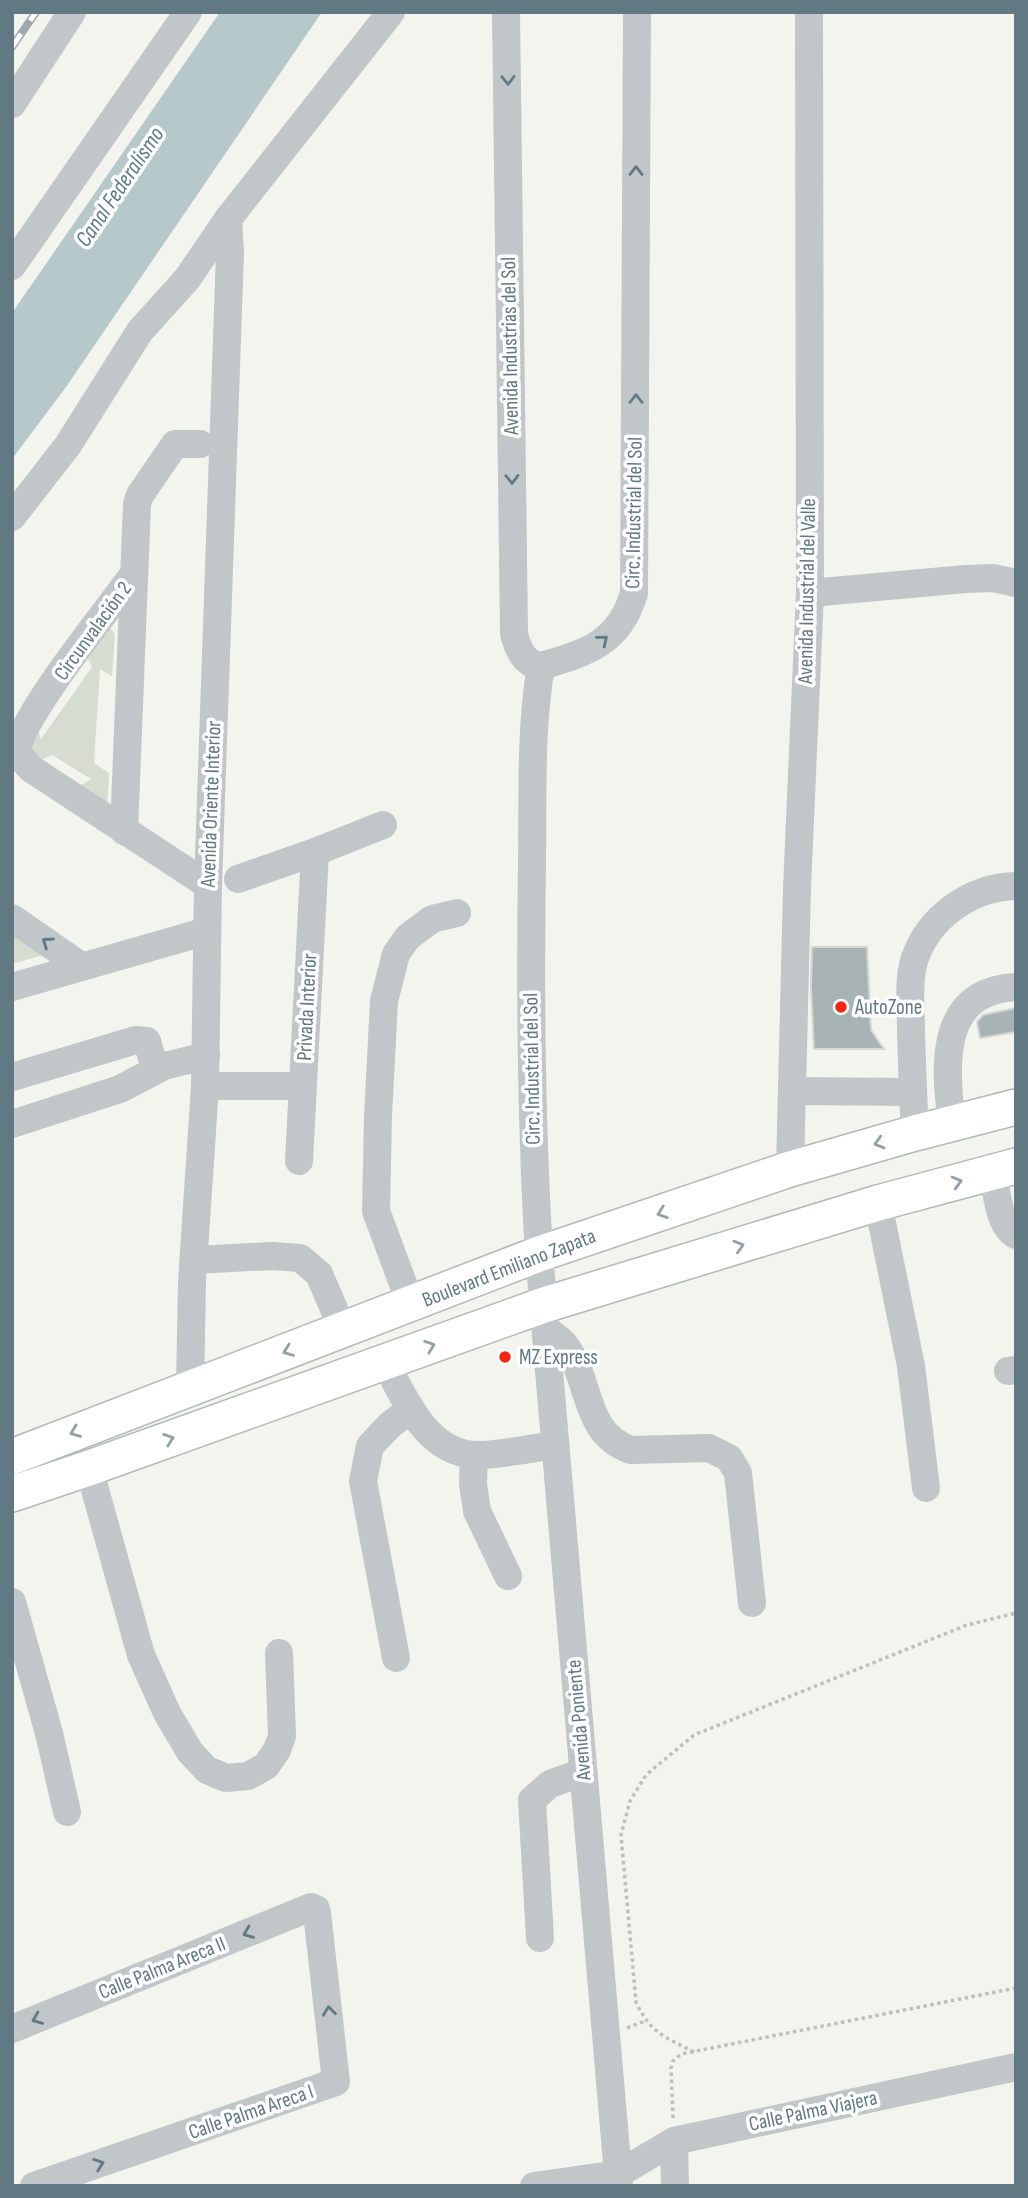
<svg xmlns="http://www.w3.org/2000/svg" width="1028" height="2198" font-family="'Sofia Sans Condensed',sans-serif">
	<style>
		.green { fill: #d6dcd0 }
		.water { fill: #b7c8ca }
		.building { fill: #a7b3b5; stroke: #d5d5d3; stroke-width: 2 }
		.lines { fill: none; stroke-linecap: round; stroke-linejoin: round }
		.major-casing { stroke: #b1b8ba; stroke-width: 38 }
		.path { stroke: #bcbfc1; stroke-width: 3.5; stroke-dasharray: 3.5 3.5; stroke-linecap: butt }
		.minor { stroke: #c1c6c8; stroke-width: 28 }
		.major { stroke: #fff; stroke-width: 35 }
		.rail-casing { stroke: #9fa8ac; stroke-width: 8 }
		.rail { stroke: #fff; stroke-width: 5; stroke-dasharray: 16; stroke-linecap: butt }
		.oneway { stroke: #607983 }
		.oneway2 { stroke: #90a1a8 }
		.poi-dot { fill: #f22712; stroke: #fff; stroke-width: 2.5 }
		.labels { text-anchor: middle; dominant-baseline: central; stroke-width: 7; stroke-linejoin: round; paint-order: stroke }
		.street-label { font-size: 21px; fill: #607983; stroke: #fff }
		.poi-label { font-size: 21px; fill: #607983; stroke: #fff; text-anchor: start }
		.water-label { font-size: 23px; font-style: italic; fill: #5c7c81; stroke: #fff }
	</style>
	<rect width="100%" height="100%" fill="#f4f4ef"/>
	<g class="green">
		<polygon points="109,627 115,634 112,676 100,669 94,763 109,773 107,809 77,788 91,779 52,755 37,762 19,750 35,724 41,739 92,667 85,652"/>
		<polygon points="12,931 46,954 12,964"/>
	</g>
	<polygon class="water" points="220,12 322,12 66,387 12,459 12,313"/>
	<g class="building">
		<polygon points="812,947 867,947 871,1030 884,1049 814,1049 811,986"/>
		<polygon points="1016,1008 1016,1032 980,1038 977,1022 983,1015"/>
	</g>
	<g class="lines">
		<g class="major-casing">
			<g id="major">
				<polyline points="12,1457 539,1254 790,1169 915,1133 1016,1107"/>
				<polyline points="12,1494 89,1468 544,1305 878,1203 1016,1166"/>
			</g>
		</g>
		<g class="path">
			<polyline points="627,2028 645,2021"/>
			<path d="M 694,2052 C 665,2037 650,2033 636,2002 L 621,1835 L 630,1801 L 646,1775 L 694,1735 L 967,1625 L 1016,1613"/>
			<polyline points="673,2118 671,2068 673,2061 681,2054 1016,1988"/>
		</g>
		<g class="minor">
			<path d="M 506,12 L 514,634 C 518,649 524,664 541,666"/>
			<polyline points="12,104 72,12"/>
			<polyline points="12,266 188,12"/>
			<polyline points="12,517 68,445 140,331 187,279 228,219 391,12"/>
			<path d="M 133,575 C 110,607 18,720 17,752 L 30,768 L 208,885"/>
			<polyline points="810,593 966,579 993,578 1016,583"/>
			<path d="M 541,666 C 530,730 533,797 532,862 C 530,993 531,1123 539,1254 L 619,2186"/>
			<path d="M 541,666 C 586,653 620,643 634,593 L 637,12"/>
			<polyline points="124,831 137,504 140,495 175,444 200,444"/>
			<polyline points="238,879 315,852 383,825"/>
			<polyline points="12,918 81,966"/>
			<polyline points="12,987 207,931"/>
			<polyline points="12,1077 136,1040 147,1041 155,1069"/>
			<polyline points="205,1086 302,1086"/>
			<polyline points="792,1091 913,1092"/>
			<path d="M 952,1123 C 944,1065 939,991 1016,987"/>
			<polyline points="12,1124 120,1089 164,1066 206,1056"/>
			<path d="M 915,1133 C 913,1098 912,1064 911,1030 C 911,1009 908,982 914,961 C 928,917 971,887 1016,886"/>
			<polyline points="299,1161 315,852"/>
			<polyline points="790,1169 797,888 810,593 809,12"/>
			<path d="M 992,1172 C 997,1190 998,1226 1016,1235"/>
			<polyline points="878,1203 911,1366 926,1488"/>
			<polyline points="194,1260 272,1256 300,1258 319,1274 343,1330"/>
			<polyline points="411,1305 376,1211 378,1116 384,1001 396,954 408,937 432,919 457,913"/>
			<path d="M 546,1329 C 551,1334 559,1338 563,1343 C 592,1376 581,1433 631,1450 L 709,1448 L 729,1458 L 738,1473 L 752,1603"/>
			<path d="M 385,1362 C 405,1399 426,1452 475,1455 C 496,1456 533,1448 555,1445"/>
			<polyline points="1008,1371 1016,1370"/>
			<polyline points="190,1388 192,1281 205,1086 208,885 230,252 228,219"/>
			<polyline points="474,1455 473,1484 477,1511 508,1576"/>
			<polyline points="89,1468 141,1655 167,1713 190,1752 207,1770 226,1778 248,1776 266,1766 277,1750 282,1736 279,1653"/>
			<polyline points="12,1602 49,1733 67,1812"/>
			<polyline points="396,1658 363,1481 370,1446 390,1425 411,1409"/>
			<polyline points="540,1938 532,1800 550,1784 583,1772"/>
			<polyline points="12,2029 311,1907 316,1909 317,1913 336,2082 34,2186"/>
			<polyline points="674,2141 675,2186"/>
			<polyline points="534,2186 618,2174 674,2141 1016,2067"/>
		</g>
		<use href="#major" class="major"/>
		<g class="rail-casing">
			<polyline id="rail" points="12,47 36,12"/>
		</g>
		<use href="#rail" class="rail"/>
	</g>
	<defs><path id="oneway-chevron" d="M-2-3.5L2.5 0L-2 3.5" fill="none" stroke-width="1.6" stroke-linecap="round" stroke-linejoin="round" transform="scale(1.75)"/></defs>
	<g class="oneway">
		<use href="#oneway-chevron" transform="translate(508 80) rotate(89)"/>
		<use href="#oneway-chevron" transform="translate(636 171) rotate(-90)"/>
		<use href="#oneway-chevron" transform="translate(636 399) rotate(-90)"/>
		<use href="#oneway-chevron" transform="translate(512 479) rotate(89)"/>
		<use href="#oneway-chevron" transform="translate(603 640) rotate(-39)"/>
		<use href="#oneway-chevron" transform="translate(47 942) rotate(-145)"/>
		<use href="#oneway-chevron" transform="translate(248 1933) rotate(158)"/>
		<use href="#oneway-chevron" transform="translate(329 2011) rotate(-97)"/>
		<use href="#oneway-chevron" transform="translate(37 2019) rotate(158)"/>
		<use href="#oneway-chevron" transform="translate(99 2164) rotate(-19)"/>
	</g>
	<g class="oneway2">
		<use href="#oneway-chevron" transform="translate(879 1143) rotate(164)"/>
		<use href="#oneway-chevron" transform="translate(957 1182) rotate(-15)"/>
		<use href="#oneway-chevron" transform="translate(662 1213) rotate(161)"/>
		<use href="#oneway-chevron" transform="translate(739 1246) rotate(-17)"/>
		<use href="#oneway-chevron" transform="translate(430 1346) rotate(-20)"/>
		<use href="#oneway-chevron" transform="translate(288 1351) rotate(159)"/>
		<use href="#oneway-chevron" transform="translate(75 1432) rotate(159)"/>
		<use href="#oneway-chevron" transform="translate(169 1439) rotate(-20)"/>
	</g>
	<g class="poi-dot">
		<circle cx="841" cy="1007" r="7"/>
		<circle cx="505" cy="1357" r="7"/>
	</g>
	<g class="labels">
		<g class="street-label">
			<text transform="translate(510 346) rotate(-91)">Avenida Industrias del Sol</text>
			<text transform="translate(634 513) rotate(-89)">Circ. Industrial del Sol</text>
			<text transform="translate(807 591) rotate(-89)">Avenida Industrial del Valle</text>
			<text transform="translate(93 631) rotate(-54)">Circunvalación 2</text>
			<text transform="translate(211 804) rotate(-88)">Avenida Oriente Interior</text>
			<text transform="translate(307 1007) rotate(-87)">Privada Interior</text>
			<text transform="translate(532 1069) rotate(-91)">Circ. Industrial del Sol</text>
			<text transform="translate(509 1268) rotate(-21)">Boulevard Emiliano Zapata</text>
			<text transform="translate(579 1720) rotate(-95)">Avenida Poniente</text>
			<text transform="translate(162 1968) rotate(-22)">Calle Palma Areca II</text>
			<text transform="translate(813 2111) rotate(-12)">Calle Palma Viajera</text>
			<text transform="translate(251 2112) rotate(-19)">Calle Palma Areca I</text>
		</g>
		<g class="poi-label">
			<text x="855" y="1007">AutoZone</text>
			<text x="519" y="1357">MZ Express</text>
		</g>
		<g class="water-label">
			<text transform="translate(120 187) rotate(-56)">Canal Federalismo</text>
		</g>
	</g>
	<rect width="1028" height="2198" fill="none" stroke="#607983" stroke-width="28"/>
</svg>
